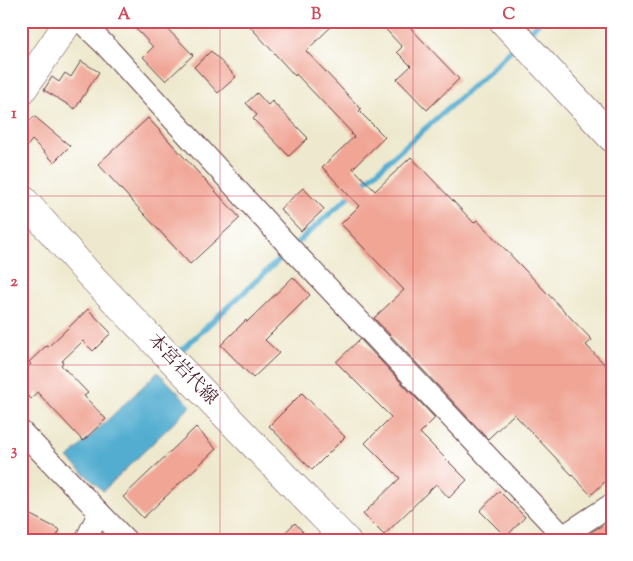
<svg xmlns="http://www.w3.org/2000/svg" width="633" height="561" font-family="'Sorts Mill Goudy','Noto Serif JP',serif">
	<style>
		.water { fill: #52add0; stroke: #4e667e }
		.lines { fill: none; stroke-linecap: round; stroke-linejoin: round }
		.stream { stroke: #52add0; stroke-width: 5.5 }
		.building { fill: #f0a595 }
		.street-casing { stroke: #633d43; stroke-width: 23 }
		.secondary-casing { stroke: #633d43; stroke-width: 29 }
		.primary-casing { stroke: #633d43; stroke-width: 29 }
		.street { stroke: #fff; stroke-width: 21 }
		.secondary { stroke: #fff; stroke-width: 28 }
		.primary { stroke: #fff; stroke-width: 28 }
		.grid { fill: none; stroke: #d1495b; stroke-width: 1; stroke-opacity: 0.55 }
		.labels { text-anchor: middle; dominant-baseline: central; stroke-width: 4; stroke-linejoin: round; paint-order: stroke }
		.street-label { font-size: 18px; fill: #4a1f2b; stroke: #fff }
		.neatline { fill: none; stroke: #d1495b; stroke-width: 2 }
		.grid-label { font-size: 16px; text-anchor: middle; font-weight: bold; fill: #d1495b }
	</style>
	<rect width="100%" height="100%" fill="#fff"/>
	<filter id="ink" filterUnits="userSpaceOnUse"><feTurbulence type="fractalNoise" baseFrequency=".02" numOctaves="2"/><feDisplacementMap in="SourceGraphic" scale="10" xChannelSelector="R" yChannelSelector="G"/><feConvolveMatrix kernelMatrix="1 2 1 2 8 2 1 2 1" color-interpolation-filters="sRGB"/></filter>
	<filter id="wash" filterUnits="userSpaceOnUse"><feTurbulence type="fractalNoise" baseFrequency=".0096" numOctaves="4" result="noise"/><feDisplacementMap in="SourceGraphic" scale="20" xChannelSelector="R" yChannelSelector="G"/><feGaussianBlur stdDeviation="1.12" result="paint"/><feColorMatrix in="noise" values="0 0 0 0 0 0 0 0 0 0 0 0 0 0 0 0 0 1.4 0 .05"/><feComposite in="paint" operator="in"/></filter>
	<g filter="url(#wash)">
		<rect width="100%" height="100%" fill="#eee9ce"/>
		<polygon class="water" points="158,372 191,406 103,491 68,458"/>
		<g class="lines">
			<g class="stream">
				<polyline points="526,35 540,21"/>
				<polyline points="176,355 298,242 484,76 516,45"/>
			</g>
		</g>
		<g id="blocks">
			<g class="building">
				<polygon points="129,21 160,21 193,55 166,81 143,57 153,47"/>
				<polygon points="245,21 337,21 306,51 361,109 359,111 385,137 353,168 375,191 411,157 474,223 477,220 592,340 586,345 612,372 612,475 591,495 514,414 488,439 374,318 404,290 341,224 359,206 322,167 354,137 351,134 352,133 296,74 295,76"/>
				<polygon points="378,21 404,21 459,79 427,110 397,79 411,66 397,52 402,47"/>
				<polygon points="211,51 236,77 218,93 194,67"/>
				<polygon points="81,61 99,72 75,109 44,90 52,77 59,82 65,73 71,77"/>
				<polygon points="257,93 268,105 272,101 308,138 289,156 253,119 257,115 246,103"/>
				<polygon points="34,116 70,146 54,162 32,140 21,154 21,132"/>
				<polygon points="148,118 240,218 190,264 98,164"/>
				<polygon points="303,188 324,209 301,231 280,209"/>
				<polygon points="293,277 310,295 265,340 279,353 253,378 221,345 246,320 247,322"/>
				<polygon points="88,309 111,333 93,351 83,341 62,361 63,363 61,365 88,393 84,396 106,419 83,441 37,392 31,399 21,389 21,373 31,364 29,362 46,346 48,347"/>
				<polygon points="360,339 435,418 420,433 467,480 449,498 436,484 384,535 363,514 400,478 365,443 391,417 336,362"/>
				<polygon points="302,393 345,437 312,470 269,426"/>
				<polygon points="196,427 216,449 143,518 123,497"/>
				<polygon points="499,491 525,517 506,537 480,511"/>
				<polygon points="21,510 60,530 55,540 34,540 21,534"/>
				<polygon points="612,519 612,540 594,540 590,533"/>
				<polygon points="295,523 310,540 277,540"/>
			</g>
		</g>
	</g>
	<g filter="url(#ink)">
		<use href="#blocks" fill-opacity="0" stroke="#633d43" stroke-width="1"/>
		<g class="lines">
			<g class="street-casing">
				<g id="street">
					<polyline points="80,21 105,45 285,242 563,536"/>
					<polyline points="21,431 126,540"/>
					<polyline points="86,540 99,512"/>
					<polyline points="557,540 612,504"/>
				</g>
			</g>
			<g class="secondary-casing">
				<g id="secondary">
					<polyline points="503,21 612,138"/>
					<polyline points="21,197 87,272 346,540"/>
				</g>
			</g>
			<g class="primary-casing">
				<polyline id="primary" points="21,92 69,21"/>
			</g>
			<use href="#street" class="street"/>
			<use href="#secondary" class="secondary"/>
			<use href="#primary" class="primary"/>
		</g>
	</g>
	<path class="grid" d="M 220,21 L 220,540M 413,21 L 413,540M 21,196 L 612,196M 21,365 L 612,365"/>
	<g class="labels">
		<g class="street-label">
			<text transform="translate(182 370) rotate(46)">本宮岩代線</text>
		</g>
	</g>
	<rect width="633" height="561" fill="none" stroke="#fff" stroke-width="55"/>
	<rect x="28" y="28" width="578" height="506" class="neatline"/>
	<g class="grid-label">
		<text x="124" y="19">A</text>
		<text x="316" y="19">B</text>
		<text x="509" y="19">C</text>
		<text x="14" y="118">1</text>
		<text x="14" y="286">2</text>
		<text x="14" y="455">3</text>
	</g>
</svg>
